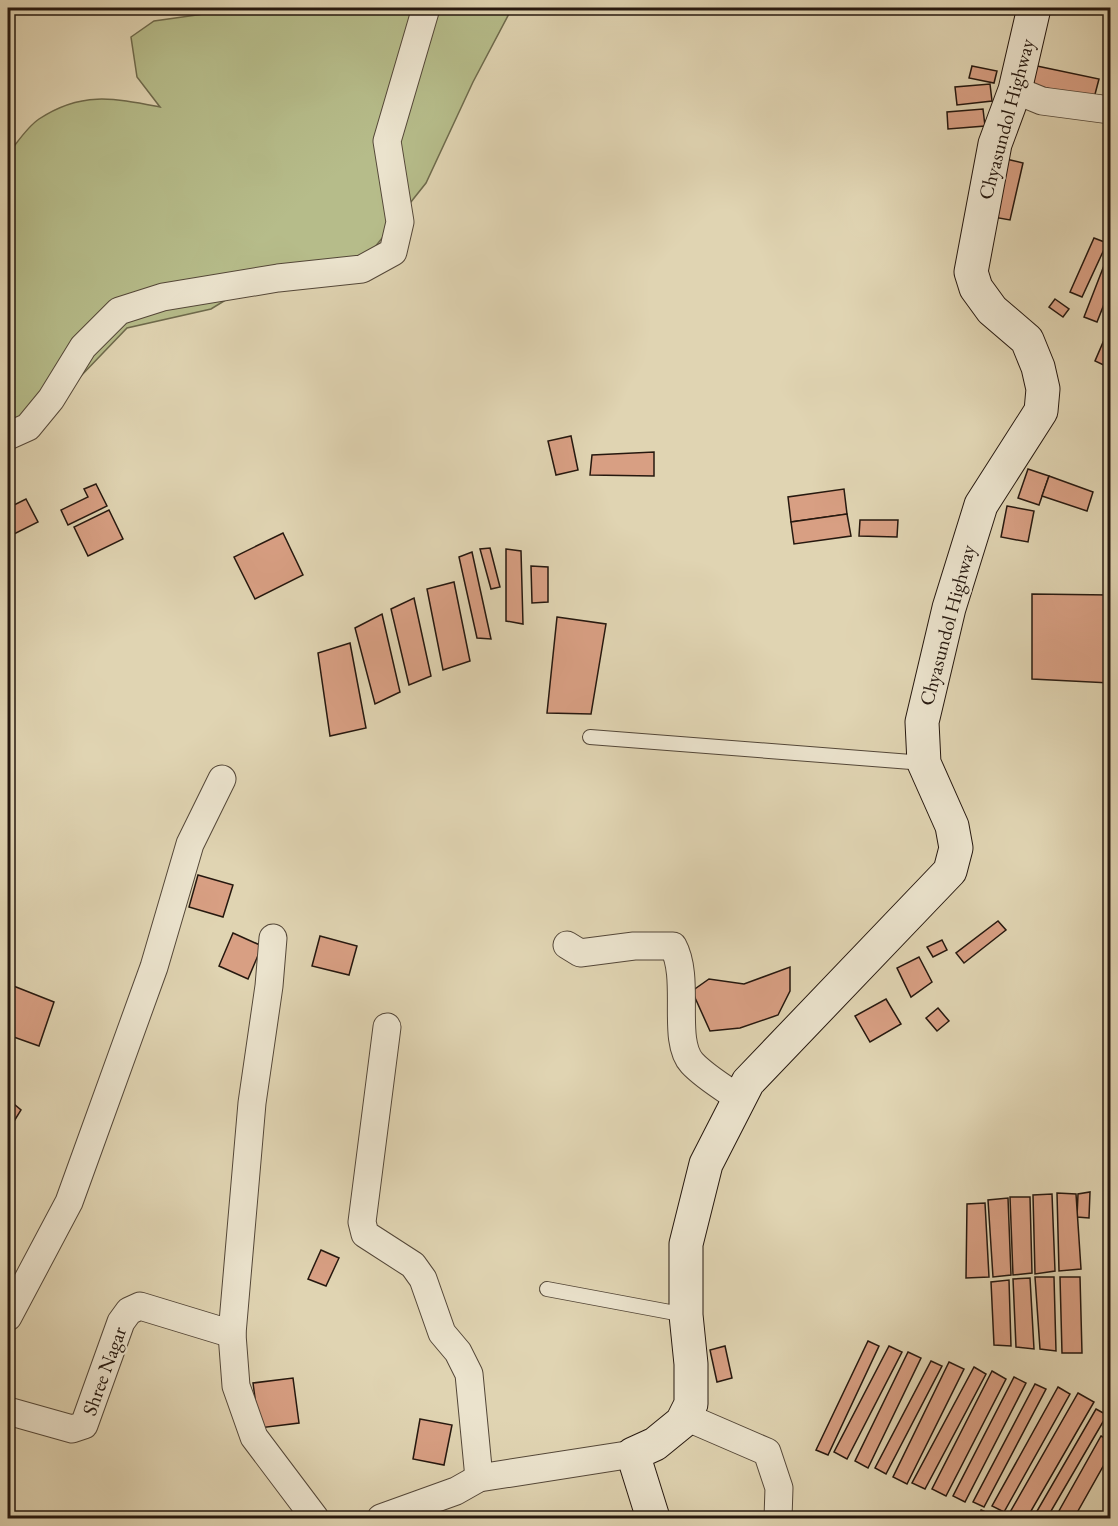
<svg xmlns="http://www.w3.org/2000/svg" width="1118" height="1526" font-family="'EB Garamond',serif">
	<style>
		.green { fill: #b6bc8a; stroke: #6e6a4c; stroke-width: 1.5 }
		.building { fill: #d89f83; stroke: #26180f; stroke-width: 1.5 }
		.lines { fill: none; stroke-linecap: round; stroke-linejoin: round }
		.lane-casing { stroke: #544738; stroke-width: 16 }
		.street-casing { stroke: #544738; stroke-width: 29 }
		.secondary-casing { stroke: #26180f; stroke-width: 35 }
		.path { stroke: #26180f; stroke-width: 4; stroke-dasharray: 4.5 3; stroke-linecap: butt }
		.lane { stroke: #ebe3cd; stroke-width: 14 }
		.street { stroke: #ebe3cd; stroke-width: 27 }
		.secondary { stroke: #ebe3cd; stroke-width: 33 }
		.labels { text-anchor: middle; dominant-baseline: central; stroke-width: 4.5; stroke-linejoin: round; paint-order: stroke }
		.street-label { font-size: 20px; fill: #26180f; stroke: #ebe3cd }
	</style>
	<rect width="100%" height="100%" fill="#e0d4b2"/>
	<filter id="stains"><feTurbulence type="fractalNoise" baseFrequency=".00333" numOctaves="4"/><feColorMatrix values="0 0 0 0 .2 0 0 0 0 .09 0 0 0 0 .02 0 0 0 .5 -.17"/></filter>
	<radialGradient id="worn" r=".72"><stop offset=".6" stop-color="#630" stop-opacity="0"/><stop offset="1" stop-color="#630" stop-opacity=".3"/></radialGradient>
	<path class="green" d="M 304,8 L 512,8 L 473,82 L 426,183 L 371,252 L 242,290 L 211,309 L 127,328 L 8,452 L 8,154 C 17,143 27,127 39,119 C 81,91 114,98 160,107 L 137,77 L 131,37 L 154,21 L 218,12 L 291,12 Z"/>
	<g class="building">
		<polygon points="972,66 997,71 994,83 969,78"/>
		<polygon points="1037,66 1099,79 1094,98 1032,85"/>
		<polygon points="990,84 992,101 957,105 955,87"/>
		<polygon points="983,109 985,126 948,129 947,112"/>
		<polygon points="1006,159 1023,163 1010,220 993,217"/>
		<polygon points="1094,238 1107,243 1082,297 1070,292"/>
		<polygon points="1110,250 1110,289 1097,322 1084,317"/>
		<polygon points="1055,299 1069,309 1063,317 1049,307"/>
		<polygon points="1110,326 1110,368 1095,361"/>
		<polygon points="571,436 578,470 556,475 548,441"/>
		<polygon points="654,452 654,476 590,475 592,455"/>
		<polygon points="1028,469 1049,476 1039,505 1018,498"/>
		<polygon points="1049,476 1093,492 1087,511 1042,496"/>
		<polygon points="96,484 107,506 68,525 61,510 88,497 84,489"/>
		<polygon points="844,489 847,514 791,522 788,497"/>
		<polygon points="26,499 38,522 8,537 8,508"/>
		<polygon points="1007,506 1034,511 1028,542 1001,537"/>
		<polygon points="109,510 123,539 88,556 74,527"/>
		<polygon points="847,514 851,536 794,544 791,522"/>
		<polygon points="860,520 898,520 897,537 859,536"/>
		<polygon points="283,533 303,575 255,599 234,557"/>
		<polygon points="490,548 500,587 491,589 480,549"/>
		<polygon points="506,549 521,551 523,624 506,621"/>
		<polygon points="472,552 491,639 477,638 459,557"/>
		<polygon points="531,566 548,567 548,602 532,603"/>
		<polygon points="454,582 470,661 443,670 427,589"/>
		<polygon points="1032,594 1110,595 1110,683 1032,679"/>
		<polygon points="414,598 431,676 409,685 391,609"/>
		<polygon points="382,614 400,692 375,704 355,628"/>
		<polygon points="557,617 606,624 591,714 547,713"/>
		<polygon points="350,643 366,728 330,736 318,653"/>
		<polygon points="198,875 233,885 223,917 189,907"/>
		<polygon points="998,921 1006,930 964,963 956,953"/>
		<polygon points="233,933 262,946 248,979 219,966"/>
		<polygon points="320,936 357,946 349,975 312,966"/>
		<polygon points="942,940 947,950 933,957 927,947"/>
		<polygon points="919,957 932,982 911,997 897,968"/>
		<polygon points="790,967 790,991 778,1015 740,1028 710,1031 692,991 709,979 744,984"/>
		<polygon points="11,985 54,1002 39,1046 8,1035 8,993"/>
		<polygon points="886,999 901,1024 870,1042 855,1016"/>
		<polygon points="938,1008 949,1021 937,1031 926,1018"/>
		<polygon points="8,1099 21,1110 8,1131"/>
		<polygon points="1090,1192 1089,1218 1077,1217 1078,1194"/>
		<polygon points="1057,1193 1076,1194 1081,1269 1059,1271"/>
		<polygon points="1052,1194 1055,1271 1035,1274 1033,1195"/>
		<polygon points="1010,1197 1030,1197 1032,1273 1013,1275"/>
		<polygon points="1008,1198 1011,1275 993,1277 988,1200"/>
		<polygon points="985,1203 989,1277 966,1278 967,1204"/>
		<polygon points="321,1250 339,1258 326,1286 308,1279"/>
		<polygon points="1035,1277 1054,1277 1056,1351 1040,1349"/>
		<polygon points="1060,1277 1080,1277 1082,1353 1062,1353"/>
		<polygon points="1030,1278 1034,1349 1016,1347 1013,1279"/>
		<polygon points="1009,1280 1011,1346 994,1345 991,1282"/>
		<polygon points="868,1341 879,1346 828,1455 816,1450"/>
		<polygon points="725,1346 732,1378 717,1382 710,1350"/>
		<polygon points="889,1346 902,1352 847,1459 834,1452"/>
		<polygon points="908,1352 921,1358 868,1468 855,1461"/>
		<polygon points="931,1361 942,1366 886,1474 875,1468"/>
		<polygon points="949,1362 964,1369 907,1484 893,1477"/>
		<polygon points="974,1367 986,1374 925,1489 912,1483"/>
		<polygon points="992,1371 1006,1379 946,1496 932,1489"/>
		<polygon points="1014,1377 1026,1383 965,1502 953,1496"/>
		<polygon points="293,1378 299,1423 259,1428 253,1383"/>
		<polygon points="1035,1384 1046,1389 984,1507 973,1502"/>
		<polygon points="1058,1387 1070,1394 1004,1512 992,1506"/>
		<polygon points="1078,1393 1094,1402 1027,1518 1018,1518 1009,1514"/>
		<polygon points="1096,1409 1107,1415 1047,1518 1033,1518"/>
		<polygon points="420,1419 452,1425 444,1465 413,1459"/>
		<polygon points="1101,1436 1110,1441 1110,1454 1074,1518 1055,1518"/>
	</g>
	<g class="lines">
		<g class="lane-casing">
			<g id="lane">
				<polyline points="590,737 924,763"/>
				<polyline points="547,1289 686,1315"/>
			</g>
		</g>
		<g class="street-casing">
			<g id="street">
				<polyline points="1015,90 1042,101 1110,110"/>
				<polyline points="8,436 28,427 51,399 83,347 119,311 163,297 278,278 362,269 393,252 400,222 387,141 426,8"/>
				<polyline points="273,938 269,986 252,1103 232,1334 236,1386 254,1437 315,1518"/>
				<path d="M 567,945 L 580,953 L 634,946 L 673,946 C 691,979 671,1040 692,1063 C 705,1077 724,1088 740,1099"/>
				<polyline points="387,1027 362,1222 365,1234 413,1265 423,1279 442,1333 458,1352 469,1374 479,1478"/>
				<polyline points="8,1317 69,1202 154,967 190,844 222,779"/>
				<polyline points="8,1411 72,1429 84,1425 121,1322 129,1311 140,1306 232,1334"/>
				<polyline points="686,1417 767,1452 779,1488 778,1518"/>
				<polyline points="381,1518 456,1491 479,1478 633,1454"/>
			</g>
		</g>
		<g class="secondary-casing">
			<polyline id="secondary" points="653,1518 633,1454 655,1444 682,1422 691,1404 691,1364 686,1315 686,1244 706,1164 748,1082 950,871 956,848 952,826 924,763 922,722 949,608 981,505 1041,411 1043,389 1038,367 1027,340 992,310 976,288 971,272 995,144 1015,90 1034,8"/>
		</g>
		<polyline class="path" points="980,1511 999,1518"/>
		<use href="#lane" class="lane"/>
		<use href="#street" class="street"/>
		<use href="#secondary" class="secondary"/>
	</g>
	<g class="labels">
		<g class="street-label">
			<text transform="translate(1006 119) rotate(-75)">Chyasundol Highway</text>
			<text transform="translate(947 625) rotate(-75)">Chyasundol Highway</text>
			<text transform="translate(104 1371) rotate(-70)">Shree Nagar</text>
		</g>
	</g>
	<rect width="1118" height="1526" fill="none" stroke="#e0d4b2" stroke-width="30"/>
	<rect x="9" y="9" width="1100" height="1508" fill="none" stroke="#26180f" stroke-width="3"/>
	<rect x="15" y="15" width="1088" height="1496" fill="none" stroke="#26180f" stroke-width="1.5"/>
	<rect width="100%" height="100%" filter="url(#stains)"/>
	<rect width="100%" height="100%" fill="url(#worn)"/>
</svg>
